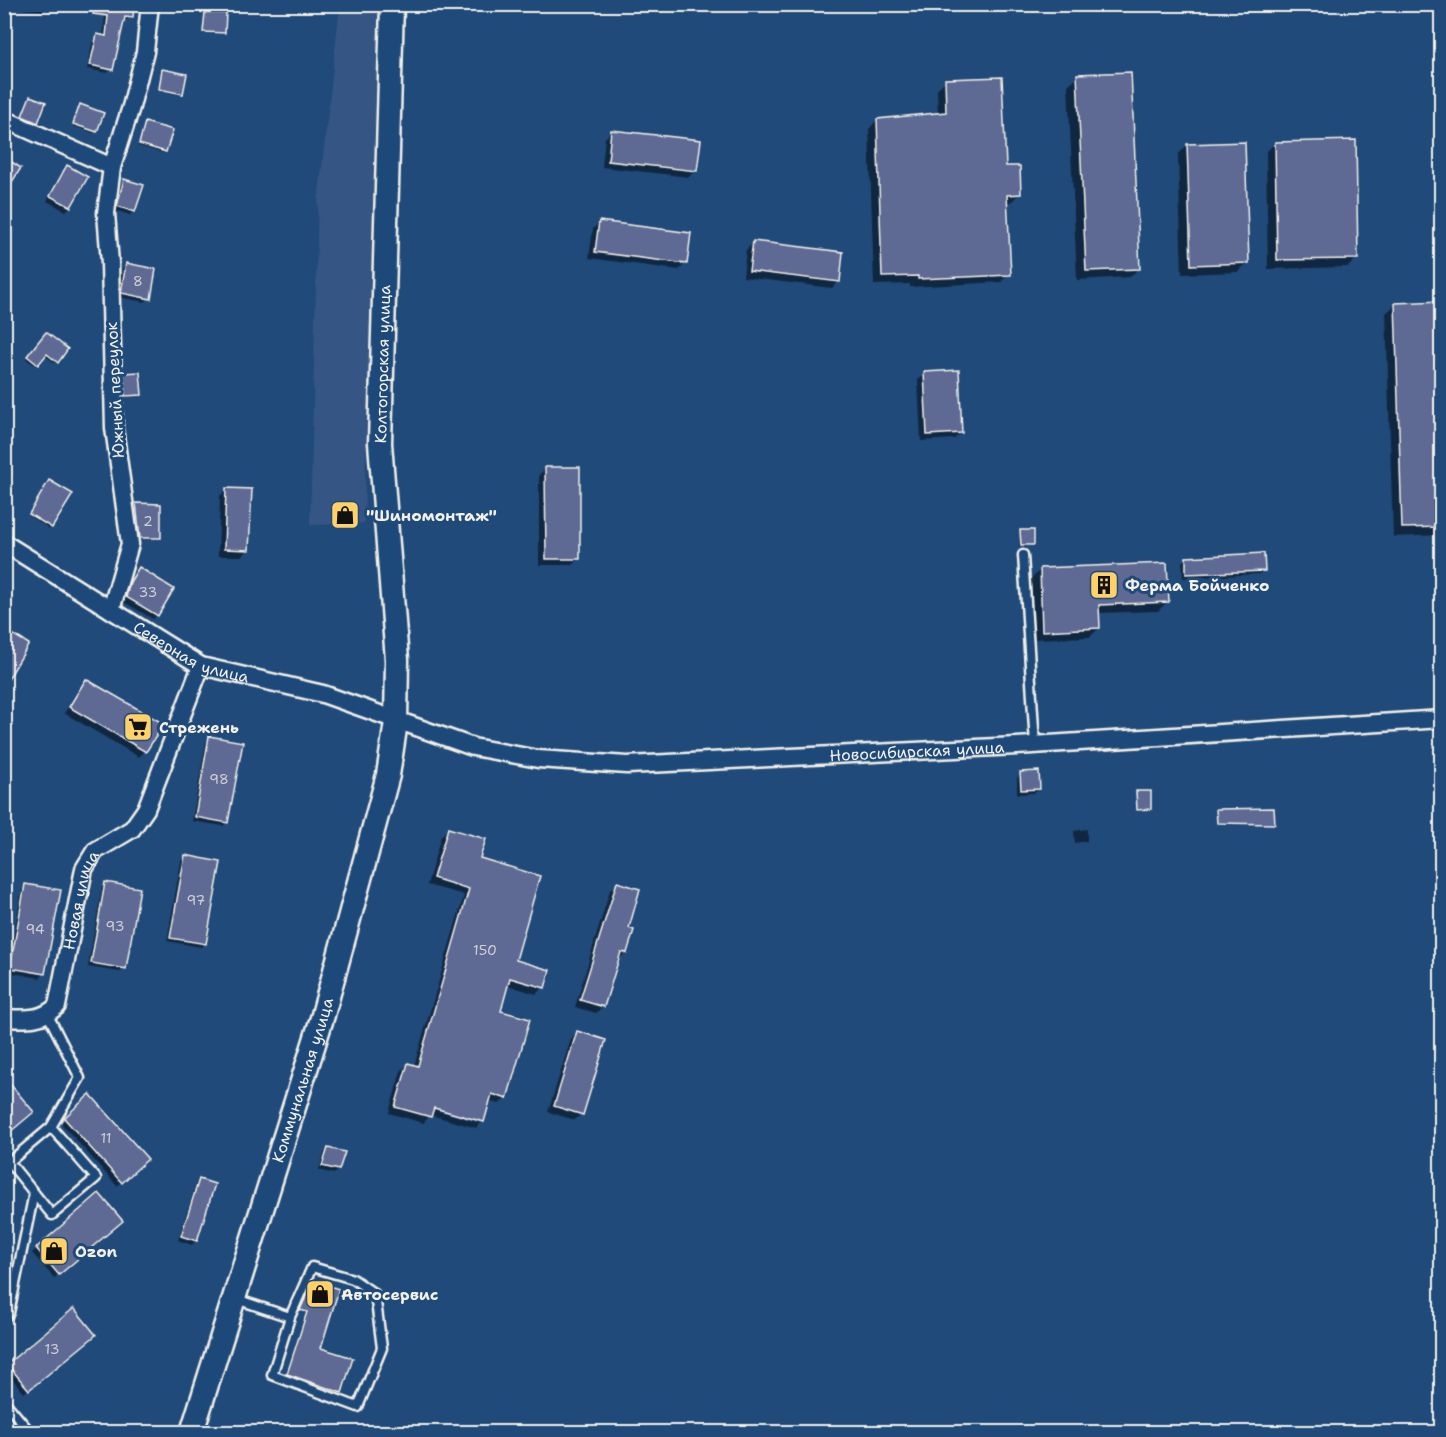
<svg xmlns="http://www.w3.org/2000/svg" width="1446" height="1437" font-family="'Shantell Sans',sans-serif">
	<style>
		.built { fill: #365784 }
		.shadow { fill: #0007; fill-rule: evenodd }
		.building { fill: #5f6a94; stroke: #f4f1e8; stroke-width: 1.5 }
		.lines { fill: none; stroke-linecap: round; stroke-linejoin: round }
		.service-casing { stroke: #f4f1e8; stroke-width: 13 }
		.minor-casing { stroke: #f4f1e8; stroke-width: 21 }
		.secondary-casing { stroke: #f4f1e8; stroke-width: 27 }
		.service { stroke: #1f4a7a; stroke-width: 8 }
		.minor { stroke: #1f4a7a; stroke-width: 16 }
		.secondary { stroke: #1f4a7a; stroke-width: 22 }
		.labels { text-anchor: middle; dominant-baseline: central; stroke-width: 6; stroke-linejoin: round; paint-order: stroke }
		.number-label { font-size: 14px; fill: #cfcfd3 }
		.street-label { font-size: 16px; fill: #f4f1e8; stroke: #1f4a7a }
		.poi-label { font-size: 16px; font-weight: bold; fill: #f4f1e8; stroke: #1f4a7a; text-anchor: start }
	</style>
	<rect width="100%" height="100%" fill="#1f4a7a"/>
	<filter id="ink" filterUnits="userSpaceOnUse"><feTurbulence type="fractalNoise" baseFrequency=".0167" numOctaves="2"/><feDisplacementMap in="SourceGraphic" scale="12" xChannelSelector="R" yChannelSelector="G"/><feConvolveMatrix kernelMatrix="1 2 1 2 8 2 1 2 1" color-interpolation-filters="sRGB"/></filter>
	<g filter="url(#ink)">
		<polygon class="built" points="340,5 378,5 364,523 310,525 318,202"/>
		<g class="shadow">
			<polygon points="23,4 47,4 43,11 23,9"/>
			<polygon points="106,4 131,17 123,21 111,69 107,73 87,69 93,40 98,36 103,37"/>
			<polygon points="206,13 223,32 221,34 205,33"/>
			<polygon points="163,71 182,93 180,95 158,90"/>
			<polygon points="1078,76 1139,268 1130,277 1077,280 1068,85"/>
			<polygon points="945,81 1020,193 1011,202 1006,202 1009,274 1001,282 910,287 910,284 874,285 869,129 877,120 938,115 937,89"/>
			<polygon points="30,97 37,122 35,123 21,117"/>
			<polygon points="79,108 96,131 94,133 73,126"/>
			<polygon points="146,124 165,152 163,153 138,146"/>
			<polygon points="612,131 696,170 689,177 602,167 605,138"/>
			<polygon points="1275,143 1357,258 1348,267 1268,269 1266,152"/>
			<polygon points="1187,145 1247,263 1238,272 1182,274 1178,155"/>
			<polygon points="67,167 70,207 66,211 47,201"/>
			<polygon points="124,181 134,211 130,215 114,210 120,185"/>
			<polygon points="599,222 686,263 679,270 589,258 593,229"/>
			<polygon points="753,243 839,281 832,288 743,277 746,250"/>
			<polygon points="127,265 149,298 145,302 118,297 122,269"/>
			<polygon points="1442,303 1442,535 1393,537 1386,313 1396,304"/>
			<polygon points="46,334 66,349 55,363 44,355 36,366 26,359"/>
			<polygon points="925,373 961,433 954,439 921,441 918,380"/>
			<polygon points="124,374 140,395 139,396 123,397"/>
			<polygon points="546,468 579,558 572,565 539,565 539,475"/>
			<polygon points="4,471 14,478 4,493"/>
			<polygon points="48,484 51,527 50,529 29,516"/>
			<polygon points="227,489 248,550 241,556 218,556 220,496"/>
			<polygon points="137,505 159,538 158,539 139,539"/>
			<polygon points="1021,532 1033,544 1031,546 1019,546"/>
			<polygon points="1186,558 1264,570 1259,574 1183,578 1182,562"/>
			<polygon points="139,569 157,615 153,619 122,601 126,588"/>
			<polygon points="1040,570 1167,602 1158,611 1098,613 1099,628 1090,637 1034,639 1031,579"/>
			<polygon points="87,681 145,751 139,757 64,713"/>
			<polygon points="210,738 227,822 223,826 192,821 206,742"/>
			<polygon points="1021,774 1039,789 1034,793 1017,794 1017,778"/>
			<polygon points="1136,793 1150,808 1148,810 1136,811"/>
			<polygon points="1217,810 1273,824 1216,824"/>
			<path d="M 448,829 L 478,860 L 514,961 L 543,987 L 536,994 L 507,985 L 499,1012 L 506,1098 L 499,1104 L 488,1101 L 483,1121 L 476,1128 L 431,1115 L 423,1123 L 389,1113 L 401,1071 L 408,1064 L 414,1066 L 464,895 L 427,885 L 441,836 ZM 428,1104 L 480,1120 L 480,1123 L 427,1107 Z"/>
			<polygon points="1087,829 1087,841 1075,843 1074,831"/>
			<polygon points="186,857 205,943 201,947 167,941 181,861"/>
			<polygon points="106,884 124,968 120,972 88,967 102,888"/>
			<polygon points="617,884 627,929 626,953 618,959 603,1007 596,1013 575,1007 610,890"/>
			<polygon points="26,886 44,974 40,978 7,972 22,890"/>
			<polygon points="577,1032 581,1114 575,1120 548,1112 571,1039"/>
			<polygon points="90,1096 146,1159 117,1186 61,1123"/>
			<polygon points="328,1149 338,1170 334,1174 319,1170 324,1153"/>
			<polygon points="200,1180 196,1240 192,1245 178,1240 196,1184"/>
			<polygon points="99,1195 117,1225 54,1278 32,1253"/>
			<polygon points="312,1284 319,1349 341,1392 339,1394 286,1375 306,1313 300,1311"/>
			<polygon points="90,1339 24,1393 4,1369 8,1365"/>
		</g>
		<g class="building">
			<polygon points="94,4 134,4 133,18 125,17 113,70 90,65 97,34 106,36 108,16 93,14"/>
			<polygon points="205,12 226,13 225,33 203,32"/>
			<polygon points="162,69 187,74 183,94 159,89"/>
			<polygon points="1131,72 1140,269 1086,271 1077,74"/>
			<polygon points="1002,77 1006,166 1020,166 1021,194 1007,195 1011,275 918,279 918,276 882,277 877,119 946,112 945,79"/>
			<polygon points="30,96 46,102 38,123 22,116"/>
			<polygon points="80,104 104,113 97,132 73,124"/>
			<polygon points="145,122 173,130 166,152 139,144"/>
			<polygon points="611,130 701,140 697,171 608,161"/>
			<polygon points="1356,140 1358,259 1277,260 1275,142"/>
			<polygon points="1245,142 1249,263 1191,265 1187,144"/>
			<polygon points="4,157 21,168 4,194"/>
			<polygon points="67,165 88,177 71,207 50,196"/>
			<polygon points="124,179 144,185 135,212 117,206"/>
			<polygon points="599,221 691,233 687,264 595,252"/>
			<polygon points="753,241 843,252 840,282 749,271"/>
			<polygon points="126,263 156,269 151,299 121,293"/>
			<polygon points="1442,301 1442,527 1402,528 1395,303"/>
			<polygon points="46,332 68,349 58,363 47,354 38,365 27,356"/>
			<polygon points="959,370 962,433 927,435 924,372"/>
			<polygon points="140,372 142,395 125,396 123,373"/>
			<polygon points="545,467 580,467 580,559 546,559"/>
			<polygon points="49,480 73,494 52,528 29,514"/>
			<polygon points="226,488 252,489 249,550 224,549"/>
			<polygon points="136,503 161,504 161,538 140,538"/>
			<polygon points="1020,530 1034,530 1034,545 1021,545"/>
			<polygon points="1264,553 1265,571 1186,574 1186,557"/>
			<polygon points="1167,563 1169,602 1099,605 1100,628 1042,631 1040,568"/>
			<polygon points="139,567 174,589 158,616 126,597 130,582"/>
			<polygon points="4,629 29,644 4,686"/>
			<polygon points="86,679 164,724 146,752 69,707"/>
			<polygon points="209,736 243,742 228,823 195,817"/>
			<polygon points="1039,771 1040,789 1021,790 1020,772"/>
			<polygon points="1136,791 1151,791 1151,809 1137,810"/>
			<polygon points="1274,808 1275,824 1217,823 1216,809"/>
			<polygon points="448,828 486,839 480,858 540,876 516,960 550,970 545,988 510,978 501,1011 530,1019 507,1099 492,1094 484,1122 434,1108 431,1117 395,1107 408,1063 418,1066 469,889 433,878"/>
			<polygon points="185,855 221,862 206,944 170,938"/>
			<polygon points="105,882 140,888 126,969 91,963"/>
			<polygon points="617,882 640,889 629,928 634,930 627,953 621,952 604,1007 580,1000"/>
			<polygon points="25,884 61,890 45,974 10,968"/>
			<polygon points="577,1031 606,1040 583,1115 554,1106"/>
			<polygon points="4,1077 34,1112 4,1137"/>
			<polygon points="90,1094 148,1159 122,1183 64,1118"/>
			<polygon points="328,1148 345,1152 339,1170 322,1166"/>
			<polygon points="199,1179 215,1184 197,1241 181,1236"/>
			<polygon points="99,1193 123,1221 59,1275 36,1248"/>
			<polygon points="313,1281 339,1289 321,1348 353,1358 342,1393 287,1374 307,1312 300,1310"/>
			<polygon points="74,1308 96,1335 29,1390 7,1364"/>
		</g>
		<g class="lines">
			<g class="service-casing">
				<g id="service">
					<polyline points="1023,555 1035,745"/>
					<polyline points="48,1015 80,1078 51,1127 96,1178 52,1215 9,1162 51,1127"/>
					<polyline points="236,1299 290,1317 272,1375 358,1407 382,1348 375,1294 353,1279 312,1267 290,1317"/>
					<polyline points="4,1318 9,1313 34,1193"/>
					<polyline points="4,1401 30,1432"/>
				</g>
			</g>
			<g class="minor-casing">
				<g id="minor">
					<polyline points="4,119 112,167"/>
					<path id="s1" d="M 4,543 L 201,666 L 323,694 L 473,747 L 538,759 L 627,765 L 1017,746 L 1442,719"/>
					<polyline points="111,610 130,544 114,428 110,263 106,213 112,167 131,107 145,52 150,4"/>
					<path id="s2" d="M 4,1018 C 26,1019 41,1021 57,1006 L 84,869 L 95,851 L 132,829 L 146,809 L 201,666"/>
				</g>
			</g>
			<g class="secondary-casing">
				<g id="secondary">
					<path id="s3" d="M 192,1432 L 323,1015 L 388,775 L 396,722 L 397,660 L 380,443 L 392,4"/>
				</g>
			</g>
			<use href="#service" class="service"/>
			<use href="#minor" class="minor"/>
			<use href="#secondary" class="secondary"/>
		</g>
	</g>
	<defs>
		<g id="shop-square" transform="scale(1.5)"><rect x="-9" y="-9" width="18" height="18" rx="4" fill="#ffd166" stroke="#1f4a7a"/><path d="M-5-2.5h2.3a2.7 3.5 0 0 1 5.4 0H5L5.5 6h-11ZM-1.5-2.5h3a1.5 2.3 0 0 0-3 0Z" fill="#111"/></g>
		<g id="building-square" transform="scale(1.5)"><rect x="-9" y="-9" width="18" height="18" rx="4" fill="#ffd166" stroke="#1f4a7a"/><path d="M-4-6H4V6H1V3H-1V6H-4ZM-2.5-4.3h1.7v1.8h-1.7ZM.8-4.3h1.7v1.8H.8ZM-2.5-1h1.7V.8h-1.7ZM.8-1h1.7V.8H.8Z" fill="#111"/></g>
		<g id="supermarket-square" transform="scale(1.5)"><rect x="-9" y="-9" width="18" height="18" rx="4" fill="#ffd166" stroke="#1f4a7a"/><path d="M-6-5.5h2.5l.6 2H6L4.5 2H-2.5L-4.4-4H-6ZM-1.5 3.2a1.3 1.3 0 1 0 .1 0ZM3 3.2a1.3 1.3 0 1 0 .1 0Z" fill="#111"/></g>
	</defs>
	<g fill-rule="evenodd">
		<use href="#shop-square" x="345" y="515"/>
		<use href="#building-square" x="1104" y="585"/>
		<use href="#supermarket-square" x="138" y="727"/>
		<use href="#shop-square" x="54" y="1251"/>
		<use href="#shop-square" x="320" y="1294"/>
	</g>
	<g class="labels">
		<g class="number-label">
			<text x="138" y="281">8</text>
			<text x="148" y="521">2</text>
			<text x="148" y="592">33</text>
			<text x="219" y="779">98</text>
			<text x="196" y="900">97</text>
			<text x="115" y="926">93</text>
			<text x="35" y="929">94</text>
			<text x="485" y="950">150</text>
			<text x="106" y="1138">11</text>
			<text x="52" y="1349">13</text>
		</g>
		<g class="street-label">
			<text stroke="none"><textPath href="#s3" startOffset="1098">Колтогорская улица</textPath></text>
			<text transform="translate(115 390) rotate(-93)">Южный переулок</text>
			<text stroke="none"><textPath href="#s1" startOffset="218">Северная улица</textPath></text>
			<text stroke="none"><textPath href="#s1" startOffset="962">Новосибирская улица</textPath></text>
			<text stroke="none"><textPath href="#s2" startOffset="165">Новая улица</textPath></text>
			<text stroke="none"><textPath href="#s3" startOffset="369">Коммунальная улица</textPath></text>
		</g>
		<g class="poi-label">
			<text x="366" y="515">"Шиномонтаж"</text>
			<text x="1125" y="585">Ферма Бойченко</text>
			<text x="159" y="727">Стрежень</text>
			<text x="75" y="1251">Ozon</text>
			<text x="341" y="1294">Автосервис</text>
		</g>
	</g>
	<rect width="1446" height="1437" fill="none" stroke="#1f4a7a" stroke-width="24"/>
	<rect x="12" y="12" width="1422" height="1413" fill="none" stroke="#f4f1e8" stroke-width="2" filter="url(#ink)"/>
</svg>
